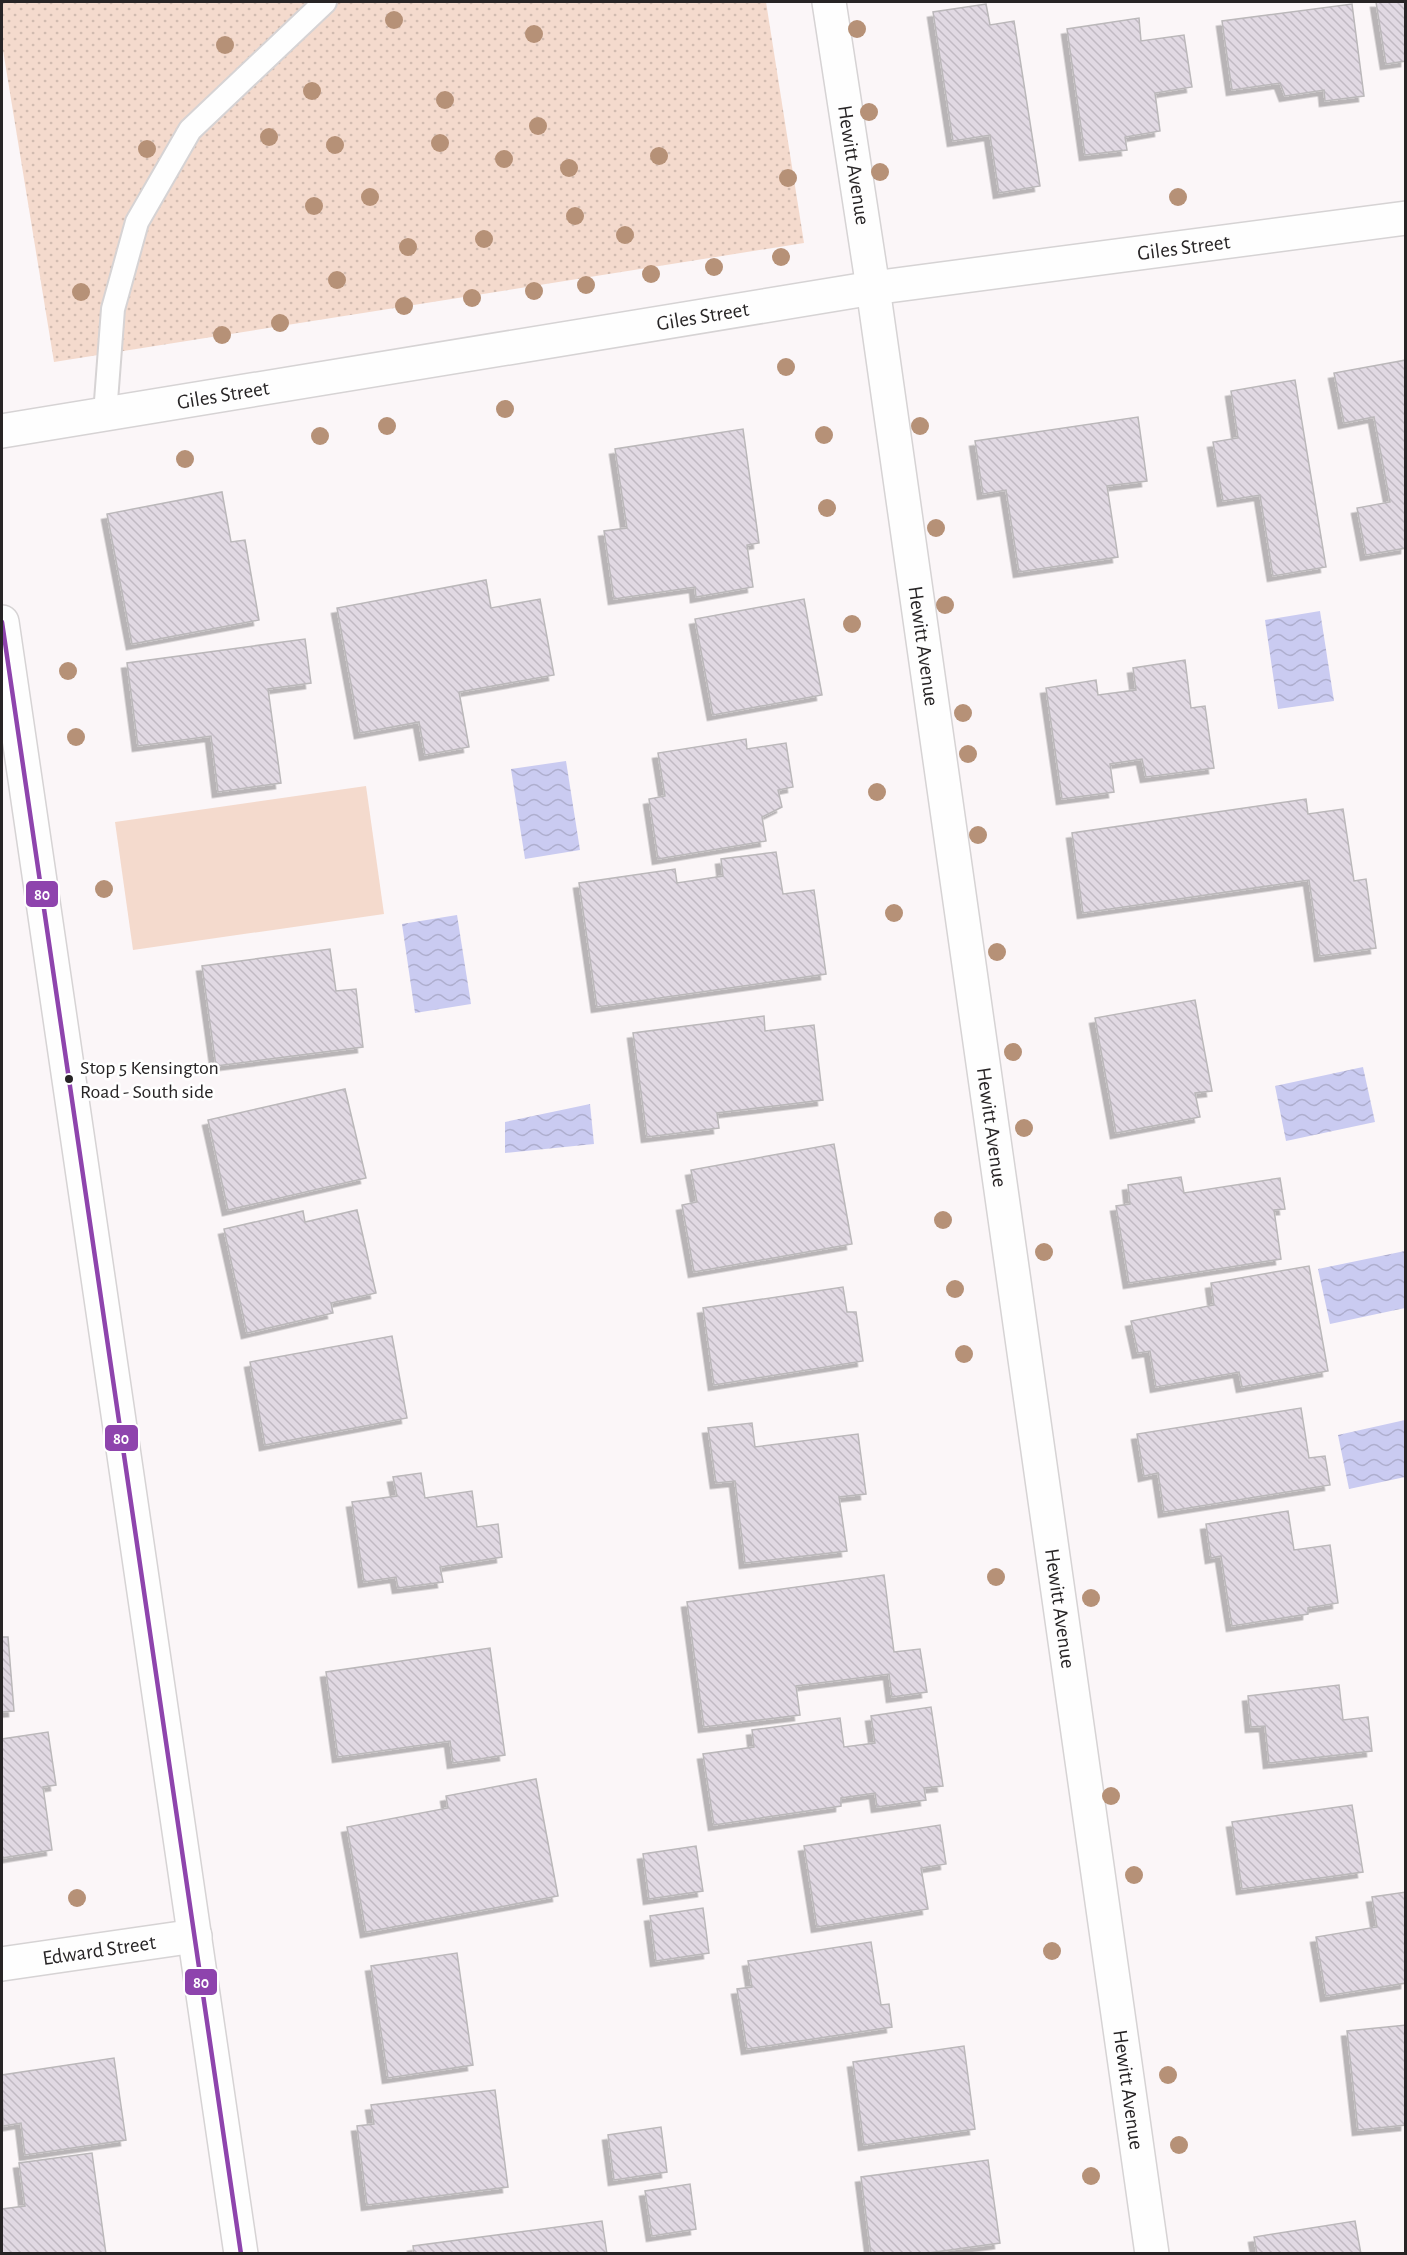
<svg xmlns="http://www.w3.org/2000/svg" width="1407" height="2255" font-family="'Alegreya Sans',sans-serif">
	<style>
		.grass { fill: #f4dacd }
		.garden { fill: url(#garden-dots) }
		.water { fill: url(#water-waves) }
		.building { fill: url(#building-back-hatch); stroke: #bbb8ba; stroke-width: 1.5; filter: url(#shadow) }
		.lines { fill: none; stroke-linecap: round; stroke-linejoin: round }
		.lane-casing { stroke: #d6d3d4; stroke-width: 26 }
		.street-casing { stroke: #d6d3d4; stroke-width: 36 }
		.secondary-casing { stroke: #d6d3d4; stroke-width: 36 }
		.lane { stroke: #fefefe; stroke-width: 22 }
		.street { stroke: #fefefe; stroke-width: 33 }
		.secondary { stroke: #fefefe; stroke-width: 33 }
		.bus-1-casing { stroke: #fff; stroke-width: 9 }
		.bus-1 { stroke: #8e44ad; stroke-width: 4.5 }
		.tree { fill: #b69177 }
		.bus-dot { fill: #272425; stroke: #fff; stroke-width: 2 }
		.labels { text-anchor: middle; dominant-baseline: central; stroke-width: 5; stroke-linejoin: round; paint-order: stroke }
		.bus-label { font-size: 20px; fill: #272425; stroke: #fff; text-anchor: start }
		.street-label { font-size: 21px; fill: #272425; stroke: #fff }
		.line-badge { stroke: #fff; stroke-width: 2 }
		.badge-label { font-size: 16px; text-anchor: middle; font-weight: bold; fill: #fff }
	</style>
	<defs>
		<pattern id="garden-dots" width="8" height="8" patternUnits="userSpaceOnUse" patternTransform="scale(1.5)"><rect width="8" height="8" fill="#f4dacd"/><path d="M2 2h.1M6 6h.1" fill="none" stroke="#d1bbb0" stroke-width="1.8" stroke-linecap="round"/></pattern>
		<pattern id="water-waves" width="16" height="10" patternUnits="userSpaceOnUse" patternTransform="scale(1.5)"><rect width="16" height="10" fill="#cacbf1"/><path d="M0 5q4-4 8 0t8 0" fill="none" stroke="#aeaece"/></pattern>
		<pattern id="building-back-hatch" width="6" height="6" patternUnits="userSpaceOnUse" patternTransform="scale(1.5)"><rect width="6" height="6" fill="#e1d9e3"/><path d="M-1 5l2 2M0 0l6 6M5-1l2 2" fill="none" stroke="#c1bac3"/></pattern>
		<filter id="shadow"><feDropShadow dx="-5.5" dy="5.5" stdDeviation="0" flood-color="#0004"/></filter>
	</defs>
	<rect width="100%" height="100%" fill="#fbf6f8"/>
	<polygon class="grass" points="366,786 384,914 133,950 115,822"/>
	<polygon class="garden" points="2,2 766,2 804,243 54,362 2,44"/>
	<g class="water">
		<polygon points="1320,611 1334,701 1278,709 1265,620"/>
		<polygon points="566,761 580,850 525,859 511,769"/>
		<polygon points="457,915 471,1004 415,1013 402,924"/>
		<polygon points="1363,1067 1375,1122 1286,1141 1275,1086"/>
		<polygon points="590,1104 594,1144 505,1153 505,1122"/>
		<polygon points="1405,1251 1405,1308 1330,1324 1318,1269"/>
		<polygon points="1405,1420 1405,1477 1349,1489 1338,1435"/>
	</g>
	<g class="building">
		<polygon points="1376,2 1406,2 1406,61 1386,64"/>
		<polygon points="986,4 990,25 1014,21 1040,186 999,193 990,135 953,141 933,12"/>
		<polygon points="1352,4 1364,96 1325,101 1324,90 1285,96 1280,83 1232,90 1222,21"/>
		<polygon points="1139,18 1141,41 1184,35 1192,87 1155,93 1160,131 1125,137 1127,150 1085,155 1067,29"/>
		<polygon points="1406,360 1406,548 1366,555 1357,508 1390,502 1374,417 1344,423 1334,373"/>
		<polygon points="1295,380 1326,567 1273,576 1260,495 1223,501 1213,442 1238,438 1231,391"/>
		<polygon points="1138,417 1147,481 1107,486 1118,557 1019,572 1006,490 983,494 975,441"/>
		<polygon points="743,429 759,543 747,545 753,587 696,597 695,587 614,599 604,531 627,528 615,449"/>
		<polygon points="222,492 231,542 245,540 259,620 132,644 107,514"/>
		<polygon points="486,580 491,608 540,599 554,675 459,692 469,747 425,755 419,722 360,733 337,608"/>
		<polygon points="804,599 822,695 713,715 695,619"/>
		<polygon points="305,639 311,683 268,689 281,783 218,792 211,736 138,746 127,663"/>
		<polygon points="1185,660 1191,708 1205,706 1214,768 1146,777 1142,759 1110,764 1114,792 1062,799 1046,688 1096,680 1098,695 1136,690 1133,668"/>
		<polygon points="746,739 747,749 786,743 793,787 778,790 782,807 762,817 766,841 658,859 649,799 665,796 658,753"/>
		<polygon points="1306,799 1308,814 1343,809 1354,881 1366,879 1376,948 1320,956 1309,880 1083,913 1072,833"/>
		<polygon points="776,852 783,894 814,890 826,974 597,1007 579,883 675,869 677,883 723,876 721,859"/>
		<polygon points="330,949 336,991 356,989 363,1047 216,1066 202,966"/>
		<polygon points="1195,1000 1212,1091 1195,1093 1200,1117 1116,1133 1095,1018"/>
		<polygon points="764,1016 765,1031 814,1025 823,1100 717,1113 719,1128 647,1137 633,1033"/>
		<polygon points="345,1089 366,1178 228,1210 208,1120"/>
		<polygon points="834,1144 852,1244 694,1272 682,1205 697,1202 691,1170"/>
		<polygon points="1181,1177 1184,1193 1280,1178 1285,1209 1274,1210 1281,1259 1129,1283 1116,1206 1130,1204 1128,1185"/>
		<polygon points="357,1210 376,1293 331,1303 333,1313 247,1333 224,1229 303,1211 305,1222"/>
		<polygon points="1309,1266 1328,1371 1242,1387 1239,1372 1156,1387 1150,1351 1138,1353 1131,1321 1214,1305 1211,1283"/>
		<polygon points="843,1287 847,1312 856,1312 863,1361 714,1385 703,1308"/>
		<polygon points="392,1336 407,1418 265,1445 250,1362"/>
		<polygon points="1301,1408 1309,1458 1325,1456 1330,1485 1164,1512 1158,1473 1144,1476 1137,1434"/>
		<polygon points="752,1423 755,1447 858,1434 866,1494 839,1497 847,1551 745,1563 735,1481 716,1483 708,1428"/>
		<polygon points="421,1473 425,1498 472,1491 477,1527 498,1524 502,1557 440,1567 443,1582 398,1588 396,1577 364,1582 352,1502 397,1496 393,1477"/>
		<polygon points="1288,1511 1294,1550 1330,1545 1338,1603 1308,1608 1308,1614 1232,1626 1221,1556 1211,1558 1206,1524"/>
		<polygon points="884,1575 894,1652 920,1649 927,1692 892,1697 889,1674 796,1686 800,1715 704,1727 687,1602"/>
		<polygon points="2,1637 8,1637 14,1711 2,1712"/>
		<polygon points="490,1648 505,1755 453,1763 450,1741 338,1757 326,1672"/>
		<polygon points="1339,1685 1343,1720 1368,1717 1372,1751 1269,1763 1265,1726 1251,1727 1248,1696"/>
		<polygon points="931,1707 943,1786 924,1788 926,1800 877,1807 875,1793 841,1798 841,1806 714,1825 703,1754 754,1747 752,1730 840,1718 844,1747 875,1743 871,1716"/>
		<polygon points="48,1732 56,1785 43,1787 52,1850 2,1858 2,1739"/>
		<polygon points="536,1779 558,1896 366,1932 347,1827 448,1808 446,1796"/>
		<polygon points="1352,1805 1363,1872 1242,1889 1232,1822"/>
		<polygon points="940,1825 946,1864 921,1868 928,1909 817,1927 804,1846"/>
		<polygon points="696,1846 703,1891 649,1899 643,1854"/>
		<polygon points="1406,1892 1406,1983 1326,1996 1316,1937 1377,1927 1372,1897"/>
		<polygon points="703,1908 709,1953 656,1961 650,1916"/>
		<polygon points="871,1942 881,2005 889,2004 892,2027 747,2049 737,1989 752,1987 748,1961"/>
		<polygon points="457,1953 473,2065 388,2078 371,1966"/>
		<polygon points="1406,2025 1406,2125 1358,2130 1347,2031"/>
		<polygon points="964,2046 975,2129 864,2145 853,2062"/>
		<polygon points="114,2058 126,2140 25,2155 21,2123 3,2126 2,2075"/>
		<polygon points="495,2090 508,2187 367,2205 357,2126 374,2124 371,2105"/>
		<polygon points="661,2127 667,2172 614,2180 608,2135"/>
		<polygon points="92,2153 106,2254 2,2254 2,2209 25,2206 19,2163"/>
		<polygon points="988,2160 1000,2243 921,2254 871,2254 861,2177"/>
		<polygon points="690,2184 696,2229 652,2236 645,2191"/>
		<polygon points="602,2221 607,2254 414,2254 413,2246"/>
		<polygon points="1355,2221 1361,2254 1257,2254 1254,2237"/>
	</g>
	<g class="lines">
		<g class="lane-casing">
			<polyline id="lane" points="105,414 113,309 137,222 190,130 325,2"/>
		</g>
		<g class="street-casing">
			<g id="street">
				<path id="s1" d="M 829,2 L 873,288 L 1152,2254"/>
				<path id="s2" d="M 2,431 L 873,288 L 1406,218"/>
				<path id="s3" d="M 2,1964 L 195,1936"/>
			</g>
		</g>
		<g class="secondary-casing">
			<polyline id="secondary" points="2,622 241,2254"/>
		</g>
		<use href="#lane" class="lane"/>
		<use href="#street" class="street"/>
		<use href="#secondary" class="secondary"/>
		<g class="bus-1-casing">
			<polyline id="bus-1" points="2,622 241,2254"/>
		</g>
		<use href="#bus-1" class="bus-1"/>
	</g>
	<g class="tree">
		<circle cx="394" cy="20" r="9"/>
		<circle cx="857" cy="29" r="9"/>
		<circle cx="534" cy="34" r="9"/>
		<circle cx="225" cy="45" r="9"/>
		<circle cx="312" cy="91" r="9"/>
		<circle cx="445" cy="100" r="9"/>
		<circle cx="869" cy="112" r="9"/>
		<circle cx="538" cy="126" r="9"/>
		<circle cx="269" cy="137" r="9"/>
		<circle cx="440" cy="143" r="9"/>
		<circle cx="335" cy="145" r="9"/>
		<circle cx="147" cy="149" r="9"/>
		<circle cx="659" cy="156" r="9"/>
		<circle cx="504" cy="159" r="9"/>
		<circle cx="569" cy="168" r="9"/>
		<circle cx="880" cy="172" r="9"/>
		<circle cx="788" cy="178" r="9"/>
		<circle cx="370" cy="197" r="9"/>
		<circle cx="1178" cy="197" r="9"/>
		<circle cx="314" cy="206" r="9"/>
		<circle cx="575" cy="216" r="9"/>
		<circle cx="625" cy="235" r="9"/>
		<circle cx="484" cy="239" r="9"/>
		<circle cx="408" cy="247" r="9"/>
		<circle cx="781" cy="257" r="9"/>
		<circle cx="714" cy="267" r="9"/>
		<circle cx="651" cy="274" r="9"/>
		<circle cx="337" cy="280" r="9"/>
		<circle cx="586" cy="285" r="9"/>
		<circle cx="534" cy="291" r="9"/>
		<circle cx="81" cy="292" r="9"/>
		<circle cx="472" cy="298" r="9"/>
		<circle cx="404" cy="306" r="9"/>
		<circle cx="280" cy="323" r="9"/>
		<circle cx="222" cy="335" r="9"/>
		<circle cx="786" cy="367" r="9"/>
		<circle cx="505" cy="409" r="9"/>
		<circle cx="387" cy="426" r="9"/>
		<circle cx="920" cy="426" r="9"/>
		<circle cx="824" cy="435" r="9"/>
		<circle cx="320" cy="436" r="9"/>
		<circle cx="185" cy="459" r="9"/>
		<circle cx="827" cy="508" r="9"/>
		<circle cx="936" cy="528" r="9"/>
		<circle cx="945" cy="605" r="9"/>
		<circle cx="852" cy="624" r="9"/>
		<circle cx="68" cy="671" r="9"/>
		<circle cx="963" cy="713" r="9"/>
		<circle cx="76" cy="737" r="9"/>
		<circle cx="968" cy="754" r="9"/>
		<circle cx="877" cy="792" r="9"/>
		<circle cx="978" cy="835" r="9"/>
		<circle cx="104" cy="889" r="9"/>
		<circle cx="894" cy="913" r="9"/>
		<circle cx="997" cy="952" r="9"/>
		<circle cx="1013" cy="1052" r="9"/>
		<circle cx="1024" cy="1128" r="9"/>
		<circle cx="943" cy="1220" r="9"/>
		<circle cx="1044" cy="1252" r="9"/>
		<circle cx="955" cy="1289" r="9"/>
		<circle cx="964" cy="1354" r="9"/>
		<circle cx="996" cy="1577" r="9"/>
		<circle cx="1091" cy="1598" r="9"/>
		<circle cx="1111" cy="1796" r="9"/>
		<circle cx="1134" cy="1875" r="9"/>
		<circle cx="77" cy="1898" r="9"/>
		<circle cx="1052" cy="1951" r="9"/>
		<circle cx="1168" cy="2075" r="9"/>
		<circle cx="1179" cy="2145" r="9"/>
		<circle cx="1091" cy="2176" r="9"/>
	</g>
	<circle class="bus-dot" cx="69" cy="1079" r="5"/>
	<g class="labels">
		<g class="bus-label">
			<text x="80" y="1068">Stop 5 Kensington<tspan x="80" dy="24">Road - South side</tspan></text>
		</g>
		<g class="street-label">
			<text stroke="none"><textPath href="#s1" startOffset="165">Hewitt Avenue</textPath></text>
			<text stroke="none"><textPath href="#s2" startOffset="1196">Giles Street</textPath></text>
			<text stroke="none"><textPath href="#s2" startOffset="710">Giles Street</textPath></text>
			<text stroke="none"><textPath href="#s2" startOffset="224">Giles Street</textPath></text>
			<text stroke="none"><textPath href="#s1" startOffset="651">Hewitt Avenue</textPath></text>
			<text stroke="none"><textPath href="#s1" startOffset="1137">Hewitt Avenue</textPath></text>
			<text stroke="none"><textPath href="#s1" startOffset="1623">Hewitt Avenue</textPath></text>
			<text stroke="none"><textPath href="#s3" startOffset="98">Edward Street</textPath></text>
			<text stroke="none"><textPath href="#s1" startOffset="2109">Hewitt Avenue</textPath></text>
		</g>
	</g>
	<g class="line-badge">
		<rect x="25" y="880" width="34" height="28" rx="6" fill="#8e44ad"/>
		<rect x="104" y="1424" width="35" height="28" rx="6" fill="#8e44ad"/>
		<rect x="184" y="1968" width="34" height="28" rx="6" fill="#8e44ad"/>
	</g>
	<g class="badge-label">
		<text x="42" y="900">80</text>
		<text x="121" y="1444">80</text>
		<text x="201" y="1988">80</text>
	</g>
	<rect width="1407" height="2255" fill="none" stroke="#272425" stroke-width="6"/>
</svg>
